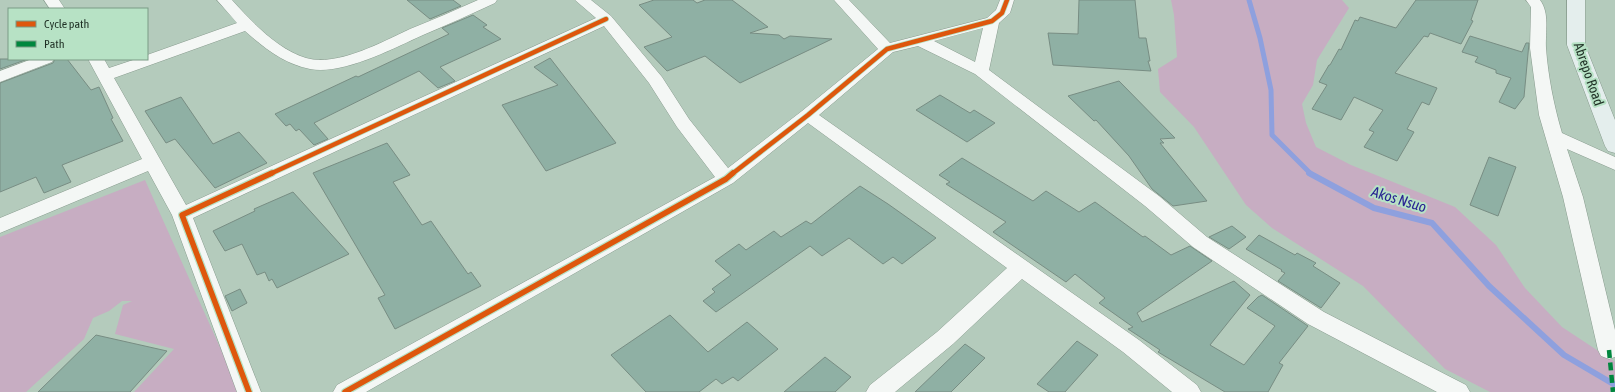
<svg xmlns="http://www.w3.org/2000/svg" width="1615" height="392" font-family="'Asap Condensed',sans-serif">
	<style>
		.green { fill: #c7adc2 }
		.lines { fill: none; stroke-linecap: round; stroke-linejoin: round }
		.stream-far1 { stroke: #8ea0de; stroke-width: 5 }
		.stream { stroke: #8ea0de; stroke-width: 6 }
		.building { fill: #8fb0a4; stroke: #788d83 }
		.minor-casing { stroke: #889b8e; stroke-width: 1 }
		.secondary-casing { stroke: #889b8e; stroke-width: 1 }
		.minor { fill: #f4f7f5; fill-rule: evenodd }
		.secondary { fill: #e4eeed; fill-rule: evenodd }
		.quiet { stroke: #00873e; stroke-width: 4.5; stroke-dasharray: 8 4.5; stroke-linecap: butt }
		.cycleway-far1-casing { stroke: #b7e2c5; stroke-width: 6 }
		.cycleway-casing { stroke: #b7e2c5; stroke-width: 8 }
		.cycleway-far1 { stroke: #de570d; stroke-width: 4.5 }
		.cycleway { stroke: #de570d; stroke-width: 5.5 }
		.labels { text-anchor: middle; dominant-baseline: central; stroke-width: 4; stroke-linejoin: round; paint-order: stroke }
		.street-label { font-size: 14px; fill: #1f3025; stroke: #b7e2c5 }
		.water-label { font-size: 15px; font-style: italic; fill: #292492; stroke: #b7e2c5 }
	</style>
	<rect width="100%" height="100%" fill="#b4cbbc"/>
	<g class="green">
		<polygon points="1171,0 1342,0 1349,8 1317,60 1313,85 1302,104 1306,123 1316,147 1351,165 1455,207 1496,245 1525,288 1562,327 1615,362 1615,392 1490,392 1445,369 1363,286 1272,228 1246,205 1194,127 1160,92 1158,69 1177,57 1174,15"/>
		<polygon points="145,180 240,392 134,392 174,349 115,334 123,305 132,301 122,301 109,311 93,318 84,339 26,392 0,392 0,237"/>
	</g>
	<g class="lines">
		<polyline class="stream-far1" points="1249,0 1260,38 1271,90 1272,135 1311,174"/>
		<polyline class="stream" points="1309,173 1374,208 1432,223 1489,286 1564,355 1615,385"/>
	</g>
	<g class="building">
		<polygon points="407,0 453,0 461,6 430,19"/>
		<polygon points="654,0 693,0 697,3 705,0 732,0 768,27 750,33 779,35 784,39 790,36 832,39 740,83 705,56 667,71 644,47 672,37 639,5"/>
		<polygon points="1079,0 1135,0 1139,38 1146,38 1150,61 1148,61 1151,71 1053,65 1048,33 1078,34"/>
		<polygon points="1416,0 1478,0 1471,20 1473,21 1461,44 1430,33 1428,37 1424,36 1395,73 1437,88 1429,105 1422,102 1407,129 1414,132 1397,161 1364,147 1374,132 1369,130 1383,110 1354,97 1341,120 1312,109 1327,85 1319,82 1329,65 1330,65 1339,49 1341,50 1355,20 1358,21 1360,17 1396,28"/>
		<polygon points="473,15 487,25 483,27 501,39 440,67 455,81 438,88 419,71 314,123 328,139 314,145 299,129 296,131 290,124 286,126 275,114 356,76 358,77 449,34 442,28"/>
		<polygon points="1470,36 1522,52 1526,43 1529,43 1524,97 1515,109 1499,102 1511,78 1496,73 1496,70 1475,62 1478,57 1462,52"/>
		<polygon points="550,58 616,143 546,171 502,105 558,85 534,67"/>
		<polygon points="0,59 28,59 0,69"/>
		<polygon points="55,59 67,59 91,90 99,87 113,118 111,119 123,141 62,165 71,182 44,193 36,177 0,192 0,83 53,63"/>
		<polygon points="1119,81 1175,138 1160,139 1164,143 1160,143 1207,201 1173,206 1152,189 1129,156 1096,120 1094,121 1068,96"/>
		<polygon points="940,95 970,113 974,110 995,123 967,142 916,110"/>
		<polygon points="181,97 213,144 239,132 267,163 215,188 175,139 166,143 145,111"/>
		<polygon points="387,143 410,175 393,182 422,225 431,221 468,274 471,272 481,286 395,329 378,298 385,295 313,173"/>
		<polygon points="1489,157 1516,167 1498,216 1470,205"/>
		<polygon points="962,158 1033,201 1046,191 1079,212 1095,202 1143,237 1145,236 1171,255 1190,246 1212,261 1137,313 1142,322 1234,281 1250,295 1210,345 1244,365 1275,326 1247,308 1258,297 1262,295 1308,326 1279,363 1283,365 1268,392 1225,392 1158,352 1160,350 1128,329 1133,327 1099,303 1105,298 1075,274 1066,282 993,232 1006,222 946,184 950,182 939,175"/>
		<polygon points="860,186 888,204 936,238 902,264 893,257 883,264 849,238 822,256 810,246 716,312 703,301 715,292 712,289 731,275 715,261 739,244 746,250 774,231 781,237 806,221 811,224"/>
		<polygon points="293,192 349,254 277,288 272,279 269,281 265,272 257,275 242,244 225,251 213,231 255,211 254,209"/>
		<polygon points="1232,226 1246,237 1229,249 1209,237"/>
		<polygon points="1259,235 1295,255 1297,253 1316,263 1313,266 1340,283 1321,308 1278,281 1285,273 1281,271 1282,270 1246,249"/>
		<polygon points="240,289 247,303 232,311 225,296"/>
		<polygon points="670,315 708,352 747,322 778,349 738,381 733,377 722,384 716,379 699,392 646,392 611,355"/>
		<polygon points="96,335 167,351 130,392 38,392"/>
		<polygon points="1077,341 1098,355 1065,392 1049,392 1037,384"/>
		<polygon points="965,344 985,358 951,392 915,392"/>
		<polygon points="825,357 851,377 835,392 784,392"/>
	</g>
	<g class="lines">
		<g class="minor-casing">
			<g id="minor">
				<polygon points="44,0 59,0 65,9 50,9"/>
				<path d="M 217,0 L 232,0 C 252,22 277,49 306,58 C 337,67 382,42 410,29 C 433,20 455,10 478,0 L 497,0 L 495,3 C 471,14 447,25 423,35 C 392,49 343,75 310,69 C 284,64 264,48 245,31 L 114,78 L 186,205 L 596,18 L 575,0 L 591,0 L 611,16 L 662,77 L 689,119 L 728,168 L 802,111 L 878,49 L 834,0 L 849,0 L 890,43 L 987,18 L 996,10 L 1000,0 L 1014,0 L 1010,13 L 999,23 L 989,70 L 1159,196 L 1207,237 L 1324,312 L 1466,385 L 1470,392 L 1437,392 L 1308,324 L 1193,247 L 1145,206 L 975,74 L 918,46 L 893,52 L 819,115 L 1139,340 L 1197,385 L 1201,392 L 1172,392 L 1123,352 L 1022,279 L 953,344 L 895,392 L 866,392 L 870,385 L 937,332 L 1007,268 L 808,123 L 733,183 L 366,392 L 333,392 L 337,385 L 715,177 L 677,127 L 649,83 L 604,26 L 193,218 L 261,392 L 237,392 L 172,215 L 148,171 L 0,233 L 0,218 L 142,159 L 88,59 L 104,59 L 109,68 L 136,59 L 147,59 L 147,55 L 237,23 ZM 983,28 L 975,62 L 934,41 Z"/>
				<path d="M 1526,0 L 1540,0 C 1550,13 1545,32 1546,48 C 1548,76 1554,106 1562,133 L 1615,157 L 1615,170 L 1567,149 L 1583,197 L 1615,330 L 1615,357 L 1609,359 L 1601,356 L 1598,350 L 1563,197 L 1539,115 L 1530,48 L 1531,7 Z"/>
				<polygon points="32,59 54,59 52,62 0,82 0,71"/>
			</g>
		</g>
		<g class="secondary-casing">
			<polygon id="secondary" points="1567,0 1585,0 1585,45 1615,120 1615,153 1608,151 1605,146 1567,45"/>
		</g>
		<use href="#minor" class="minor"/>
		<use href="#secondary" class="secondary"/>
		<polyline class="quiet" points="1609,350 1613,392"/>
		<g class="cycleway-far1-casing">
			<g id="cycleway-far1">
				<polyline points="270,174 606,19"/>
				<polyline points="732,174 808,115 887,49 992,21 1002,13 1007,0"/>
			</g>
		</g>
		<g class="cycleway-casing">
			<g id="cycleway">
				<polyline points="249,392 182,215 272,173"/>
				<polyline points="345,392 726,179 733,173"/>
			</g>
		</g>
		<use href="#cycleway-far1" class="cycleway-far1"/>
		<use href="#cycleway" class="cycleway"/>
	</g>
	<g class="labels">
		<g class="street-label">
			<text transform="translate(1589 74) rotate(71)">Abrepo Road</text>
		</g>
		<g class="water-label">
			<text transform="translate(1399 199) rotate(17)">Akos Nsuo</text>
		</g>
	</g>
	<rect x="8" y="8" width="140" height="52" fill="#b7e2c5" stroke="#7a9b85"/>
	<rect x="16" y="21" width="20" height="6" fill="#de570d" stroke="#7a9b85"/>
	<text x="44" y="28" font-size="12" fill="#1f3025">Cycle path</text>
	<rect x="16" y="41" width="20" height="6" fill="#00873e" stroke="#7a9b85"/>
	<text x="44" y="48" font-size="12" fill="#1f3025">Path</text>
</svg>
